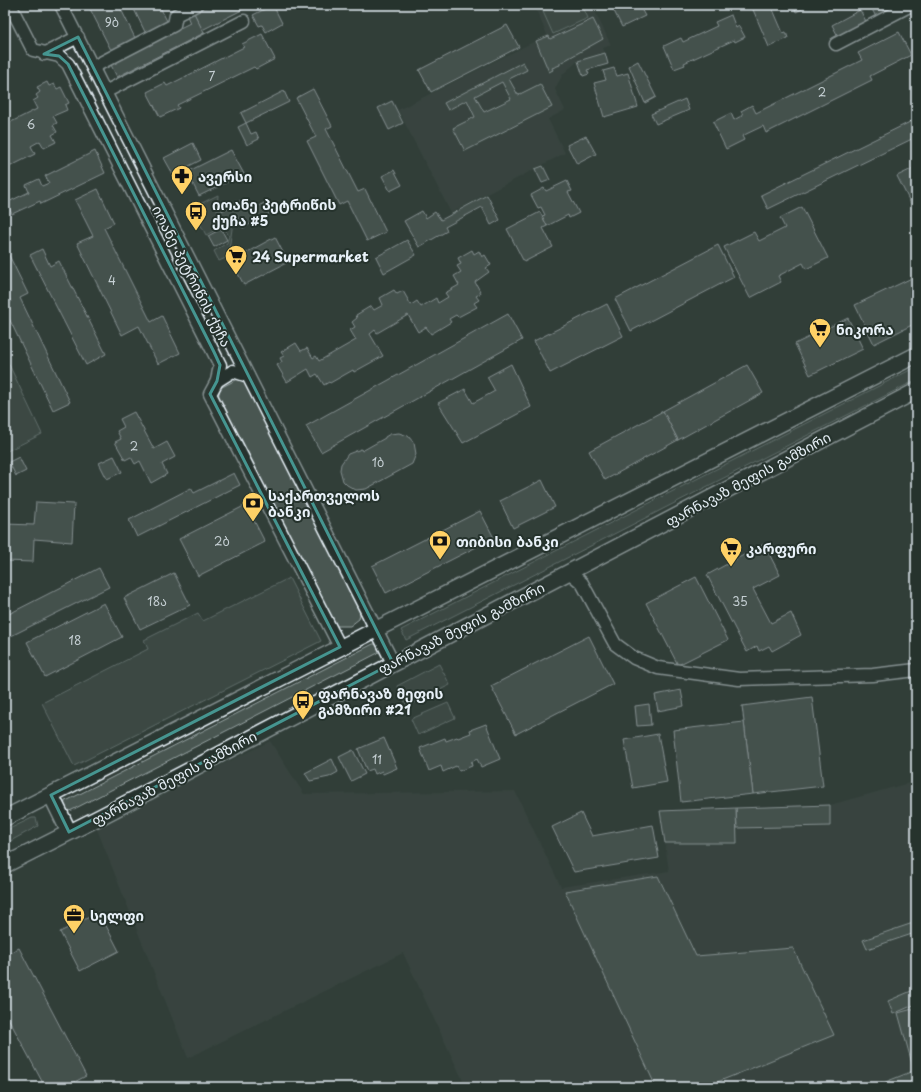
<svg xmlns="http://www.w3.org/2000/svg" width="921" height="1092" font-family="'Playpen Sans','Noto Sans Georgian',sans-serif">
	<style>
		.built { fill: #3f4b46 }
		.green { fill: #495651; stroke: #98a4a4 }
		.building { fill: #5c6865; stroke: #e8f1f8; fill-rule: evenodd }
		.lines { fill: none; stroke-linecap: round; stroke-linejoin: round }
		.minor-casing { stroke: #e8f1f8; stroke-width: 15 }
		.major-casing { stroke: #e8f1f8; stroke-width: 18 }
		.minor { stroke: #26332d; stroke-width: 12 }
		.major { stroke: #26332d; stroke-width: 15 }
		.marked { fill: none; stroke: #459590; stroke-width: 3; stroke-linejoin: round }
		.labels { text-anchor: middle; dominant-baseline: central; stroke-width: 4; stroke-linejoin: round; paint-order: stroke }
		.number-label { font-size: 12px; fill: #c5cfd3 }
		.poi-label { font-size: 14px; font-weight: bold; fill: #e8f1f8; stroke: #26332d; text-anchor: start }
		.street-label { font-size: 14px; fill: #e8f1f8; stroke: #26332d }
	</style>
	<rect width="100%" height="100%" fill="#323e39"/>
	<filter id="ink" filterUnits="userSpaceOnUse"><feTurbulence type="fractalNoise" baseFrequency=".025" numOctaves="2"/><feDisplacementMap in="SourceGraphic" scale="8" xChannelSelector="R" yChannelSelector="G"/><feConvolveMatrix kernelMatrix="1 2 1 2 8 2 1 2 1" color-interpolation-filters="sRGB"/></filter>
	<g filter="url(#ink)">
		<g class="built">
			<polygon points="534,5 592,5 611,45 603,48 605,53 578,61 563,74 555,89 565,110 548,119 565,153 451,213 398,110 547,35"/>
			<polygon points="270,741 304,794 515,791 561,887 669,871 660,811 830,805 916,781 916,1087 466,1087 403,953 188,1058 96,827"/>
		</g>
		<g class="green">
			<polygon points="540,5 582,5 588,18 553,34"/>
			<polygon points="218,195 217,211 236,201 228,257 219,261 214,251 227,243 229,236 223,226 206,235 192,208"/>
			<polygon points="5,356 42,434 5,452"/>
			<polygon points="916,367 916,380 406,640 401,630"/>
			<polygon points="238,379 247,383 361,608 359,619 350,626 335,626 218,399 220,388"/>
			<polygon points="289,578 321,641 74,766 42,703 148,649 144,640 198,613 203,621"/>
			<polygon points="373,644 378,644 381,649 378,653 72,810 69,811 64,807 65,801 68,800"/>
			<polygon points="439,664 450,685 407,706 397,686"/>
			<polygon points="448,703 455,718 418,735 411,719"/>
			<polygon points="32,818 36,818 38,826 5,844 5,831"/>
		</g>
		<g class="building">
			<polygon points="88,5 119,5 136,40 112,52"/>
			<polygon points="132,5 159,5 168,23 146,34"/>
			<polygon points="210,5 252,5 202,30 194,13"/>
			<polygon points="273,5 282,23 266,32 262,25 259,26 253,15"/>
			<polygon points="616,5 639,5 645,16 622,27 612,7"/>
			<polygon points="751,5 771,5 783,33 786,32 788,38 769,47"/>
			<polygon points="793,5 811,5 796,12"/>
			<polygon points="870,5 882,5 886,15 877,19"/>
			<polygon points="860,10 867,23 839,38 832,25"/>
			<polygon points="194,13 204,33 117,77 110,63 190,23 187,16"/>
			<polygon points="731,15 736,28 739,26 745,37 735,42 734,40 684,63 685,65 674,69 664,46 681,38 683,42 717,26 715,22"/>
			<polygon points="593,19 603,39 560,63 560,65 552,68 553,70 549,72 536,41 549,36 550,39"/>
			<polygon points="507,25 519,47 431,92 419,70"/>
			<polygon points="899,32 911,55 870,76 872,80 766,133 763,126 742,136 744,140 726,149 713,122 731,113 734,120 743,115 741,111 752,105 756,113 862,60 858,53"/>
			<polygon points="262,34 275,59 256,69 254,67 177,105 179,108 160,117 147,92 165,83 167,86 244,47 242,44"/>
			<polygon points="605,53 608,64 587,70 589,74 583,76 578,61"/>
			<polygon points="638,61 656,97 645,103 629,66"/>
			<path d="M 523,62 L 527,70 L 509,79 L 518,95 L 540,84 L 552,107 L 465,151 L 453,128 L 475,117 L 467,100 L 448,110 L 444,103 ZM 502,82 L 511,99 L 484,112 L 475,96 Z"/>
			<polygon points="614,68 617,76 628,73 638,107 604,117 594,83 606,80 603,71"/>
			<polygon points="47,82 49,86 54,84 57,89 61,87 69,103 65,105 67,110 53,116 57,123 53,125 57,132 52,135 56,142 44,148 40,141 31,146 35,154 5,169 5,125 37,109 33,101 38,98 36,95 40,92 37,87"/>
			<polygon points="313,89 332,126 326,129 358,192 365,189 386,232 367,241 347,201 339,205 307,141 316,137 296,98"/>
			<polygon points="284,91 289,102 246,123 241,113"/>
			<polygon points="685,99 689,110 656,124 651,114"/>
			<polygon points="392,101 403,123 389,130 378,108"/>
			<polygon points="916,119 916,137 768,209 761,195"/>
			<polygon points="246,123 251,134 256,132 259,139 247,145 238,127"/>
			<polygon points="586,136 596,154 577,164 567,145"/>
			<polygon points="193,143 201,160 173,174 164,158"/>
			<polygon points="231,150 244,174 199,196 187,172"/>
			<polygon points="95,151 105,173 41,204 40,201 12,214 6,203 29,192 26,185 39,179 42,186 49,183 45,176"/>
			<polygon points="543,166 550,180 542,183 535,169"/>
			<polygon points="916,167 916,206 913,208 897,176"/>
			<polygon points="394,170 402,185 390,191 382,176"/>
			<polygon points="567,181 572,191 568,192 579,213 569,218 568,215 547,226 542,216 545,215 541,207 538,208 531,195 544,188 546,191"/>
			<polygon points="98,189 114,223 104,228 151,322 162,316 180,353 158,364 139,326 122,335 77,243 93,236 75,200"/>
			<polygon points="487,195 500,220 491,225 482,207 445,227 447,231 419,247 404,221 422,211 426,218 435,212 441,220"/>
			<polygon points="243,199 249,211 266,202 272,212 243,228 236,214 223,221 218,213"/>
			<polygon points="802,207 828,258 806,269 803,263 778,276 781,282 750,298 724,247 754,232 759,241 785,228 780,218"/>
			<polygon points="540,212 547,226 543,228 553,247 524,262 507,229"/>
			<polygon points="221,229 227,240 214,247 208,236"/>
			<polygon points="275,237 288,262 244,285 231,261"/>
			<polygon points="407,240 416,255 384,273 376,257"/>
			<polygon points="718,245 734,277 631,331 615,299"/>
			<polygon points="5,247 28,294 20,298 70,402 53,410 5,310 5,305 11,302 5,290"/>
			<polygon points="42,249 50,266 59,261 106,354 86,365 30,255"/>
			<polygon points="472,250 474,254 479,251 482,257 485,255 491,265 486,268 489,272 475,282 481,293 476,296 479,300 474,303 477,307 458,317 456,315 449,319 451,322 431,334 426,327 418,332 408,315 377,333 375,330 370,334 383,356 354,372 353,370 330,383 329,382 324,385 317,374 312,377 308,369 287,382 277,365 282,362 280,358 284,356 281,352 296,343 301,351 307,348 313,358 316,356 319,361 356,340 350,330 355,327 352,322 357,318 356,315 371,306 374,310 383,305 380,298 394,290 397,294 403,291 411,305 417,301 421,307 436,298 438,303 448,297 445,293 459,285 454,276 461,272 457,266 461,264 458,258"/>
			<polygon points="916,276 916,323 874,344 855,305"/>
			<polygon points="607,304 623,336 550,373 534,341"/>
			<polygon points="508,314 522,340 321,452 306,426"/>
			<polygon points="848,318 863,349 810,375 795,344"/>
			<polygon points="511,364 531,407 463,443 438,403 465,389 473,403 495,391 487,377"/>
			<polygon points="747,365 763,393 678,440 663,411"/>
			<polygon points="663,411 678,440 605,480 589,451"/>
			<polygon points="134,412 154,449 167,442 175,457 162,464 167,474 151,483 140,461 135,464 131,457 125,460 115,442 121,439 117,431 124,427 120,419"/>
			<polygon points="399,433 408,436 414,443 416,454 412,464 366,489 356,490 347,485 343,481 340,470 341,464 348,454 361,449 362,451 385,438 385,437 390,434"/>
			<polygon points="114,456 122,472 107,479 99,463"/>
			<polygon points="19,457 26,471 16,476 9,462"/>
			<polygon points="234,473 240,485 137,537 129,520 191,488 194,493"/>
			<polygon points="542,480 555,507 513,528 500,501"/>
			<polygon points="36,502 74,504 72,542 34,539 33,562 5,561 5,524 34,525"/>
			<polygon points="246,505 265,542 198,576 179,539"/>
			<polygon points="480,511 494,538 386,593 372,566"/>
			<polygon points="764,544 780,575 753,589 771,623 791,613 801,635 772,651 769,646 759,651 757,646 747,652 707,575"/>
			<polygon points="99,568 109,587 5,639 5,616"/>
			<polygon points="174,573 190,605 140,629 124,598"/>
			<polygon points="696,577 728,640 678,665 646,603"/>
			<polygon points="104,603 122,637 45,677 27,642"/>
			<polygon points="589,636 613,684 516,734 491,686"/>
			<polygon points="681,690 684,706 658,711 655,695"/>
			<polygon points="812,697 823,786 753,794 742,706"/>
			<polygon points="649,704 651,725 637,726 635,706"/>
			<polygon points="744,722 753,794 681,802 673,730"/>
			<polygon points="486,724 500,759 481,767 477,759 471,762 472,766 459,771 456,766 443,772 441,766 429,771 420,748 445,738 446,741 457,737 458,738 471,733 470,730"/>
			<polygon points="658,734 667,782 633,788 624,740"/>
			<polygon points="384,738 397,768 383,774 382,771 375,774 373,769 367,771 358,749"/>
			<polygon points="353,750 365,774 351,781 339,757"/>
			<polygon points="332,759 338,772 329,777 310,781 305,773"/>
			<polygon points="830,805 830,826 737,828 736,808"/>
			<polygon points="736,808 737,843 665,843 660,811"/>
			<polygon points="581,813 592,836 653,825 659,858 574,872 552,827"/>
			<polygon points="658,876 696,956 793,948 834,1035 705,1087 656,1087 565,891"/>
			<polygon points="99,912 119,951 80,971 60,932"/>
			<polygon points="916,922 916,944 912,934 867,949 863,940"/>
			<polygon points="19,948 86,1076 65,1087 45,1087 5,1012 5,955"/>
			<polygon points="916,989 916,1004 893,1014 888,1001"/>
			<polygon points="916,1008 916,1078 898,1013"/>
			<polygon points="913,1071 916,1085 912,1087 873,1087"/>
		</g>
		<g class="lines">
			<g class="minor-casing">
				<g id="minor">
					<polyline points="10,5 33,50 59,56 68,64 220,365 217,381 210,394 340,647"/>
					<polyline points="61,5 393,663"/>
					<polyline points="836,44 911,5"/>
					<polyline points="44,54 78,37"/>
					<polyline points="93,67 174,25 176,15 196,5"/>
					<polyline points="105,92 244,21"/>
					<polyline points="217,381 233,371 248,376"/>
					<polyline points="569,572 582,583 615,644 634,658 658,668 739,679 873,675 916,670"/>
				</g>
			</g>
			<g class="major-casing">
				<g id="major">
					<polyline points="51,795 69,832"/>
					<polyline points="5,818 916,355"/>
					<polyline points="5,865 102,816 916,391"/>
				</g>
			</g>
			<use href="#minor" class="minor"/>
			<use href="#major" class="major"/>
		</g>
	</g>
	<path d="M0 0H921V1092H0ZM 78,37 L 393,663 L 69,832 L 51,795 L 340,647 L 210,394 L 217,381 L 220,365 L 214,352 L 68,64 L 59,56 L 44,54 Z" fill="#323e39" fill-opacity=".55" fill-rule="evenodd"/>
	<path class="marked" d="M 78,37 L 393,663 L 69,832 L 51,795 L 340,647 L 210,394 L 217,381 L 220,365 L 214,352 L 68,64 L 59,56 L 44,54 Z"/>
	<defs>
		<g id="pharmacy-pin" transform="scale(1.15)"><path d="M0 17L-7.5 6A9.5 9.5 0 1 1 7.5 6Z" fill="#ffd166" stroke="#26332d"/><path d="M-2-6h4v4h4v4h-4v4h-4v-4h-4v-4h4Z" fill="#111"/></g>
		<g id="bus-pin" transform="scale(1.15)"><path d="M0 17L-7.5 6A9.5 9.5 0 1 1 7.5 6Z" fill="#ffd166" stroke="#26332d"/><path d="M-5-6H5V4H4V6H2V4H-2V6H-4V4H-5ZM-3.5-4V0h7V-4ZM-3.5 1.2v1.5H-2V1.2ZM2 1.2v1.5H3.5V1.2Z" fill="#111"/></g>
		<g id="supermarket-pin" transform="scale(1.15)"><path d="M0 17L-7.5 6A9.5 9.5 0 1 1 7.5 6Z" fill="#ffd166" stroke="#26332d"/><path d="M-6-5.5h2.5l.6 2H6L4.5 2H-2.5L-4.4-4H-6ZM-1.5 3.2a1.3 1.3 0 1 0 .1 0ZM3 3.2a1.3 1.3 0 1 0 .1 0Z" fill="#111"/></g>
		<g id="bank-pin" transform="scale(1.15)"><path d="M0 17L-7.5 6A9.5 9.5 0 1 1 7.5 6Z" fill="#ffd166" stroke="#26332d"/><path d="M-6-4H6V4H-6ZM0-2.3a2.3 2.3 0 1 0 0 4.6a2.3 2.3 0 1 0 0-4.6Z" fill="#111"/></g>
		<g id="office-pin" transform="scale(1.15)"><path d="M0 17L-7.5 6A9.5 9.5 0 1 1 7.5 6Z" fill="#ffd166" stroke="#26332d"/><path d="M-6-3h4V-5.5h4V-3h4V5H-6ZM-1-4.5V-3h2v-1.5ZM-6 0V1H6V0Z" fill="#111"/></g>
	</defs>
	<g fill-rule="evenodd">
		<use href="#pharmacy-pin" x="182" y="176"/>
		<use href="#bus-pin" x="196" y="212"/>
		<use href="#supermarket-pin" x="236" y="256"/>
		<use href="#supermarket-pin" x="820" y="329"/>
		<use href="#bank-pin" x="253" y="503"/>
		<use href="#bank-pin" x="440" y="541"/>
		<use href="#supermarket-pin" x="731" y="548"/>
		<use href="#bus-pin" x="303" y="701"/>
		<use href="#office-pin" x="74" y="915"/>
	</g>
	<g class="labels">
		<g class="number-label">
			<text x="112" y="22">9ბ</text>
			<text x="212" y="76">7</text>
			<text x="822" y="92">2</text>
			<text x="31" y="124">6</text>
			<text x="112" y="280">4</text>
			<text x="134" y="446">2</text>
			<text x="378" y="462">1ბ</text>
			<text x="222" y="541">2ბ</text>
			<text x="157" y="601">18ა</text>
			<text x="740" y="601">35</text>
			<text x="75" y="640">18</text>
			<text x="377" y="759">11</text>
		</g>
		<g class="poi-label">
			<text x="198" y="176">ავერსი</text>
			<text x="212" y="204">იოანე პეტრიწის<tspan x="212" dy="16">ქუჩა #5</tspan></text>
			<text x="252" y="256">24 Supermarket</text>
			<text x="836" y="329">ნიკორა</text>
			<text x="268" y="495">საქართველოს<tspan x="268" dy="16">ბანკი</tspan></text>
			<text x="456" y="541">თიბისი ბანკი</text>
			<text x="746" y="548">კარფური</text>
			<text x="318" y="693">ფარნავაზ მეფის<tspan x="318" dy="16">გამზირი #21</tspan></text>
			<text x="90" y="915">სელფი</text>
		</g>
		<g class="street-label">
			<text transform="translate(192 276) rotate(63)">იოანე პეტრიწის ქუჩა</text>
			<text transform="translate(748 479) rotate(-28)">ფარნავაზ მეფის გამზირი</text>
			<text transform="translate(461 628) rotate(-27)">ფარნავაზ მეფის გამზირი</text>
			<text transform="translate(174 778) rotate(-28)">ფარნავაზ მეფის გამზირი</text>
		</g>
	</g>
	<rect width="921" height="1092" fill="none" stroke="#26332d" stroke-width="20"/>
	<rect x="10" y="10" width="901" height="1072" fill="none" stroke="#e8f1f8" stroke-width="1.5" filter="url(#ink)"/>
</svg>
